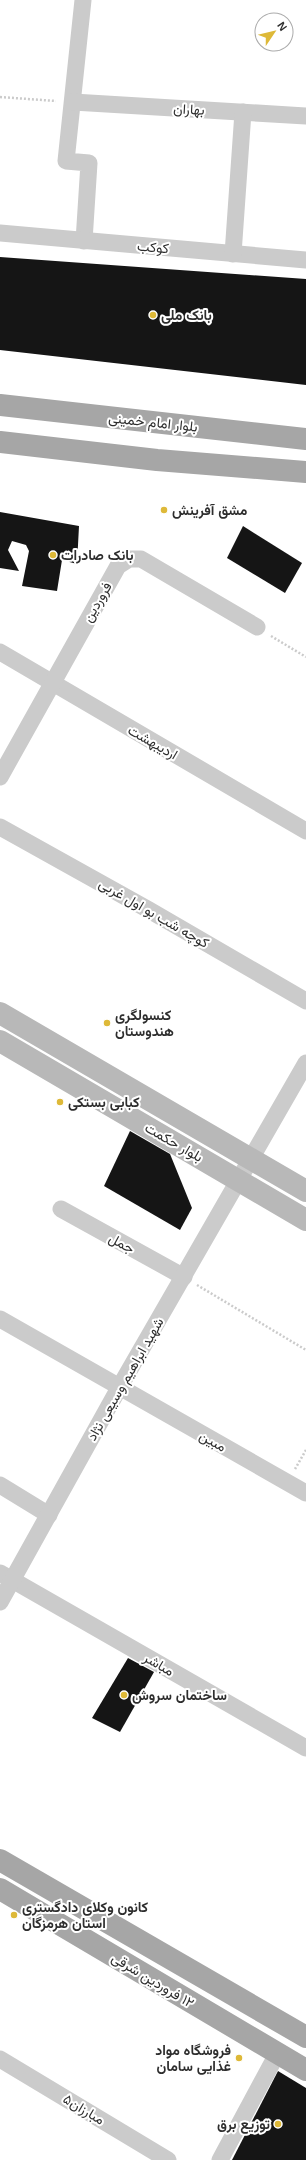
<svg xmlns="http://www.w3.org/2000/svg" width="306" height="2160" font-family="Arial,Vazirmatn,sans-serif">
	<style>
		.building { fill: #151515 }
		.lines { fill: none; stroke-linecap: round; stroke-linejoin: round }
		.path { stroke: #cbcbcb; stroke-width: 2.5; stroke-dasharray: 2 2; stroke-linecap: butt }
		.street { stroke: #cbcbcb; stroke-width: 17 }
		.secondary { stroke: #b8b8b8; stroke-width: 22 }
		.primary { stroke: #a6a6a6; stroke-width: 22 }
		.poi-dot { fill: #deb938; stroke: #fff; stroke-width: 1.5 }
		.labels { text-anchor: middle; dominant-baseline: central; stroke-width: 4; stroke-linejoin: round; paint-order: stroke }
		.street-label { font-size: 14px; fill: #2e2e2e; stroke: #fff }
		.poi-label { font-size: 14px; font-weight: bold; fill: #2e2e2e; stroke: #fff; text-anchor: start }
	</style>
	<rect width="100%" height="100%" fill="#fff"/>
	<g class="building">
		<polygon points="0,257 306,279 306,385 0,350"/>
		<polygon points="0,512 79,526 77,564 62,560 57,591 22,586 29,551 26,545 12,541 8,550 19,571 0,568"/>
		<polygon points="243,526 302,563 285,593 227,558"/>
		<polygon points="130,1131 170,1154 192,1208 180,1230 104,1186"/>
		<polygon points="128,1658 154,1672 120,1732 92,1718"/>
		<polygon points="278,2071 306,2088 306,2160 232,2160"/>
	</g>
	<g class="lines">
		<g class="path">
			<polyline points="0,97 56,101"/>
			<polyline points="271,636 306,657"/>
			<polyline points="197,1285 306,1350"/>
			<polyline points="295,1469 306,1450"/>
		</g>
		<g class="street">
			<polyline points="83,0 66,161 89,163 84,241"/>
			<polyline points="73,102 306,116"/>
			<polyline points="0,233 306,260"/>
			<polyline points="233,254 243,112"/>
			<polyline points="0,652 306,831"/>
			<polyline points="0,777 118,566 129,559 141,559 257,627"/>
			<polyline points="0,827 149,910 306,1001"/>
			<polyline points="61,1209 184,1277"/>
			<polyline points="0,1319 306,1493"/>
			<polyline points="0,1485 49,1515"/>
			<polyline points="0,1573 306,1748"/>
			<polyline points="0,1602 119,1388 306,1063"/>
			<polyline points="0,2059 168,2160"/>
			<polyline points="220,2160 277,2054"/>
		</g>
		<g class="secondary">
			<polyline points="0,1013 306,1191"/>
			<polyline points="0,1041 306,1220"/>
		</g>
		<g class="primary">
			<polyline points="0,405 306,439"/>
			<polyline points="0,442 157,460 306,472"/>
			<polyline points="0,1860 306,2037"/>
			<polyline points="0,1889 306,2070"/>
		</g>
	</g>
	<g class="poi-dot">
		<circle cx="153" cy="315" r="4"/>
		<circle cx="164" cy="510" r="4"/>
		<circle cx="53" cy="555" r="4"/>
		<circle cx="107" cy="1023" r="4"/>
		<circle cx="60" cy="1102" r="4"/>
		<circle cx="124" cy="1695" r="4"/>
		<circle cx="14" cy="1915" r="4"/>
		<circle cx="239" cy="2058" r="4"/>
		<circle cx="278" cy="2124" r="4"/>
	</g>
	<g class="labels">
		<g class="street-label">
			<text transform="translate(189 109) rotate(3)">بهاران</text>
			<text transform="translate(153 247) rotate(5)">کوکب</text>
			<text transform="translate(153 422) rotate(6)">بلوار امام خمینی</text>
			<text transform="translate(97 602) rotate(-60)">فروردین</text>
			<text transform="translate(153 742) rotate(30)">اردیبهشت</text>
			<text transform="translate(154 913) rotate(30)">کوچه شب بو اول غربی</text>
			<text transform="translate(174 1142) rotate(30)">بلوار حکمت</text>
			<text transform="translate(122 1243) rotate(29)">جمل</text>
			<text transform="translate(125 1379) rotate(-60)">شهید ابراهیم وسیعی نژاد</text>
			<text transform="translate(213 1441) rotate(29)">مبین</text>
			<text transform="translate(159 1664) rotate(30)">مباشر</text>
			<text transform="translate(153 1980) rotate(31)">١٢ فروردین شرقی</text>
			<text transform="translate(84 2109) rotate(31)">مبارزان۵</text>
		</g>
		<g class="poi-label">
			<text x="161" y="315">بانک ملی</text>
			<text x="172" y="510">مشق آفرینش</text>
			<text x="61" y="555">بانک صادرات</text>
			<text x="115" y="1015">کنسولگری<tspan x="115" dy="16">هندوستان</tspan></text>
			<text x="68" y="1102">کبابی بستکی</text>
			<text x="132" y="1695">ساختمان سروش</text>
			<text x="22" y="1907">کانون وکلای دادگستری<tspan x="22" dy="16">استان هرمزگان</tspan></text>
			<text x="231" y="2050" text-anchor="end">فروشگاه مواد<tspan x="231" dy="16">غذایی سامان</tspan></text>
			<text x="270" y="2124" text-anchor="end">توزیع برق</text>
		</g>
	</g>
	<g transform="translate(274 32) rotate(55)"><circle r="19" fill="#ffffff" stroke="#ababab"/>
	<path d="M0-3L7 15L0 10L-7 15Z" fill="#deb938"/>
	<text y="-6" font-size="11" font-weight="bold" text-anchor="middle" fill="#2e2e2e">N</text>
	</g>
</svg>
